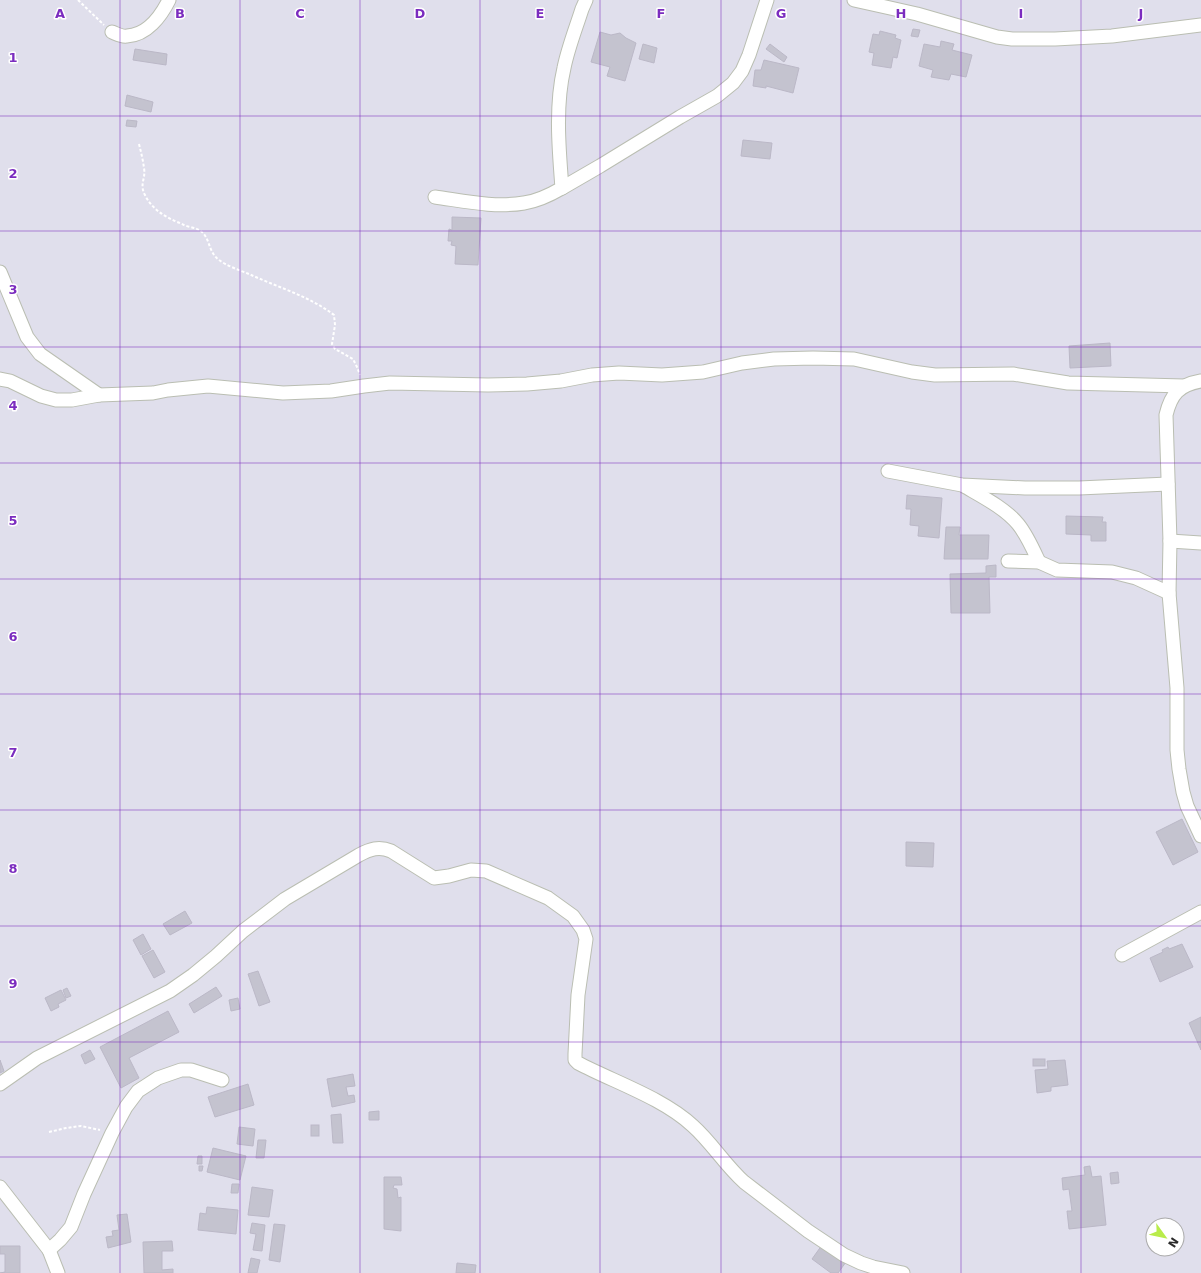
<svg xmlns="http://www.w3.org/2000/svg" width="1201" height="1273" font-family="'DejaVu Sans',sans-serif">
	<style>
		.building { fill: #c4c3cf; stroke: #bbb8c7 }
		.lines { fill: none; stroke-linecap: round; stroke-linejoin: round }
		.minor-casing { stroke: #babeb2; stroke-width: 15 }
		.path { stroke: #fff; stroke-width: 2; stroke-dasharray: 3 2; stroke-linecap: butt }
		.minor { stroke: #fff; stroke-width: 13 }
		.grid { fill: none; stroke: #7b2cbf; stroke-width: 1; stroke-opacity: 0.55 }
		.grid-label { font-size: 13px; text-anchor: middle; font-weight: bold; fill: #7b2cbf; stroke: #fff; stroke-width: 3; stroke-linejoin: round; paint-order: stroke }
	</style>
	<rect width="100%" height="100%" fill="#e0dfec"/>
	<g class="building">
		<polygon points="913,29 920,30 918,37 911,36"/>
		<polygon points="880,31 896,35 895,38 901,40 897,58 893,57 891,68 872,65 874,53 869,52 873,34 879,35"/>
		<polygon points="600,32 611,35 620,33 626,38 636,43 625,81 607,76 610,67 591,62"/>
		<polygon points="941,41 954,44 952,50 972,55 966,77 951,74 949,80 931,77 933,70 919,66 924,44 940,47"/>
		<polygon points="643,44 657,48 654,63 639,59"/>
		<polygon points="770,44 787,57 784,62 766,49"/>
		<polygon points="135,49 167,54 166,65 133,60"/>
		<polygon points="764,60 799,68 793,93 766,86 766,88 753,86 755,70 761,70"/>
		<polygon points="127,95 153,102 151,112 125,106"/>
		<polygon points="127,120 137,121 136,127 126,126"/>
		<polygon points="743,140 772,143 770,159 741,156"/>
		<polygon points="452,217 481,218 478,265 455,264 456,246 451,245 452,241 448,241 449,229 452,230"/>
		<polygon points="1110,343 1111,366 1070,368 1069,346"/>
		<polygon points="907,495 942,498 939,538 918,536 919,526 910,525 911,509 906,509"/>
		<polygon points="1066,516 1103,517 1102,522 1106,522 1106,541 1091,541 1091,535 1066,534"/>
		<polygon points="946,527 960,527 959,535 989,535 988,559 944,559"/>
		<polygon points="996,565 996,577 989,577 990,613 951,613 950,574 986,573 986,566"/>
		<polygon points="1182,819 1198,852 1173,865 1156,832"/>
		<polygon points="906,842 934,843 933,867 906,866"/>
		<polygon points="185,911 192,923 170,935 163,924"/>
		<polygon points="143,934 151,949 141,955 133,940"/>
		<polygon points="1182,944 1193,967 1160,982 1150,958 1163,952 1162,950 1168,947 1169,949"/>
		<polygon points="153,950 165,972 154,978 142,956"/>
		<polygon points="258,971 270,1002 259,1006 248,974"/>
		<polygon points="216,987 222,996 194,1013 189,1004"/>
		<polygon points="67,988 71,996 66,998 63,990"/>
		<polygon points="61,990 66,1000 58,1004 59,1007 51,1011 45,998"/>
		<polygon points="238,998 240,1009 231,1011 229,1000"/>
		<polygon points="168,1011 179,1032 129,1058 139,1078 121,1088 100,1047"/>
		<polygon points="1201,1017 1201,1050 1189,1023"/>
		<polygon points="90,1050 95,1059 85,1064 81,1055"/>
		<rect x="1033" y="1059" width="12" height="7"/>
		<polygon points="0,1060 4,1071 0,1073"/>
		<polygon points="1065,1060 1068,1085 1051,1087 1051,1091 1037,1093 1035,1070 1048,1069 1047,1061"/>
		<polygon points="353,1074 355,1086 346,1087 348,1096 354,1095 355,1102 332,1107 327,1079"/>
		<polygon points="248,1084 254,1105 215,1117 208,1097"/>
		<polygon points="379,1111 379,1120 369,1120 369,1112"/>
		<polygon points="341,1114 343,1143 333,1143 331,1115"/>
		<rect x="311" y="1125" width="8" height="11"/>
		<polygon points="239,1127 255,1129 253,1146 237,1144"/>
		<polygon points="258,1140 266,1140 264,1158 256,1158"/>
		<polygon points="213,1148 246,1156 240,1180 207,1172"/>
		<polygon points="198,1156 202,1156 202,1164 197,1164"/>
		<polygon points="199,1166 203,1166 202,1171 199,1171"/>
		<polygon points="1090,1166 1092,1177 1101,1176 1106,1225 1069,1229 1067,1211 1072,1211 1069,1189 1063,1190 1062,1178 1085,1175 1084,1167"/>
		<polygon points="1118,1172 1119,1183 1111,1184 1110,1173"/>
		<polygon points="384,1177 401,1177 402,1185 394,1185 393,1188 397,1189 398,1198 401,1197 401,1231 384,1229"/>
		<polygon points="232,1184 239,1184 238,1193 231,1193"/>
		<polygon points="252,1187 273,1190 269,1217 248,1215"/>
		<polygon points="207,1207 238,1210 236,1234 198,1230 200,1213 206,1214"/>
		<polygon points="127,1214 131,1242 108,1248 106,1237 113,1236 112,1231 119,1230 117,1215"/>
		<polygon points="252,1223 265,1225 262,1251 253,1250 256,1234 250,1233"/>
		<polygon points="274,1224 285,1225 280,1262 269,1260"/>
		<polygon points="172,1241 173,1251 162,1251 162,1270 173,1269 173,1273 144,1273 143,1242"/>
		<polygon points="822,1245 846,1262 838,1273 831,1273 812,1259"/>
		<polygon points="0,1246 20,1246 20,1273 0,1273 5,1272 5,1254 0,1254"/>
		<polygon points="251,1258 260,1260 257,1273 248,1273"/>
		<polygon points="457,1263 476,1265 475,1273 456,1273"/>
	</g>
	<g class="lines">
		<g class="minor-casing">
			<g id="minor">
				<polyline points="854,0 917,14 997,37 1012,39 1055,39 1112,36 1201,25"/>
				<path d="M 112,32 C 117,34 122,37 127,36 C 147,35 161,16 169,0"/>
				<polyline points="562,188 600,166 680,117 717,96 733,83 742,71 749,55 767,0"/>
				<path d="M 435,197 C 464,201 495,208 524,203 C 538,201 550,195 562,188 C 559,150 555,106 564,68 C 568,48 576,28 582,9 L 586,0"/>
				<polyline points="0,272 27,337 40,354 99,395"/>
				<polyline points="0,379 10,381 41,396 56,400 72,400 99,395 153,393 168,390 208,386 283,393 331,391 364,386 390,383 488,385 527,384 561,381 592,375 619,373 662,375 703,372 742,363 774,359 813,358 854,359 912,372 935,375 1013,374 1068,383 1184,386"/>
				<path d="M 1201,381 C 1179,385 1171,394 1166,415 L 1170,541 L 1169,593 L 1177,688 L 1177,750 L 1179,769 L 1183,792 L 1187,806 L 1201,836"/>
				<polyline points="888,471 962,485 1025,488 1079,488 1168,484"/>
				<path d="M 964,486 C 981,496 1005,508 1018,524 C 1027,535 1033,549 1039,562"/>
				<polyline points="1170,541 1201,543"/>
				<polyline points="1008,561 1039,562 1057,570 1112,572 1136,578 1169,593"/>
				<polyline points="1122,955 1201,912"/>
				<path d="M 0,1084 L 37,1058 L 170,991 L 193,975 L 216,956 L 243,931 L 285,899 L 359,855 C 370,849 379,846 391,851 L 434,878 L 449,876 L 471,870 L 486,871 L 548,898 L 573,916 L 583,930 L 586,939 L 578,995 L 575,1054 L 575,1060 L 578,1063 C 614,1082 663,1098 693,1126 C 712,1143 725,1165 744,1182 L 808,1231 L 844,1255 L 861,1263 L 873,1267 L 903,1273"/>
				<polyline points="0,1187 49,1250 60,1240 71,1227 84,1194 112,1133 126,1107 138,1091 158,1078 181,1070 191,1070 222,1080"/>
				<polyline points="49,1250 58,1273"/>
			</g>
		</g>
		<g class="path">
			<polyline points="78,0 104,25"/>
			<path d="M 139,144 C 141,152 143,160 144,168 C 146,179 139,184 145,195 C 152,210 167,218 182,224 C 187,227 194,227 199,230 C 211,237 207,251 219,260 C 227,266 239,270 249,274 C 277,287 309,296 334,315 L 335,325 L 332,344 L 335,349 L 353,359 L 357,367 L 360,375"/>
			<polyline points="49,1132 66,1128 81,1126 100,1130"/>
		</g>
		<use href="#minor" class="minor"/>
	</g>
	<path class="grid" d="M 120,0 L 120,1273M 240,0 L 240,1273M 360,0 L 360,1273M 480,0 L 480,1273M 600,0 L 600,1273M 721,0 L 721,1273M 841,0 L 841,1273M 961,0 L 961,1273M 1081,0 L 1081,1273M 0,116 L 1201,116M 0,231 L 1201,231M 0,347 L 1201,347M 0,463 L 1201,463M 0,579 L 1201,579M 0,694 L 1201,694M 0,810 L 1201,810M 0,926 L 1201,926M 0,1042 L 1201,1042M 0,1157 L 1201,1157"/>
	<g class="grid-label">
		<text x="60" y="18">A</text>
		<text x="180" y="18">B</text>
		<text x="300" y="18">C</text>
		<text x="420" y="18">D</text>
		<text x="540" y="18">E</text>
		<text x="661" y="18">F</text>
		<text x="781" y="18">G</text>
		<text x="901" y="18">H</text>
		<text x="1021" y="18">I</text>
		<text x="1141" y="18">J</text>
		<text x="13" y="62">1</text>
		<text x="13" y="178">2</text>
		<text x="13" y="294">3</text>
		<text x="13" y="410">4</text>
		<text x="13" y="525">5</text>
		<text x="13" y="641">6</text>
		<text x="13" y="757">7</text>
		<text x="13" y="873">8</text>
		<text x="13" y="988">9</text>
	</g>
	<g transform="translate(1165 1237) rotate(123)"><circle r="19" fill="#ffffff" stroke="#aaaaaa"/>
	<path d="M0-3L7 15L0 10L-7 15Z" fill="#b9ec4b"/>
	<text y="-6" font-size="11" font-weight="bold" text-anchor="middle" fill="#2b2b2b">N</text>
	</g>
</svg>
